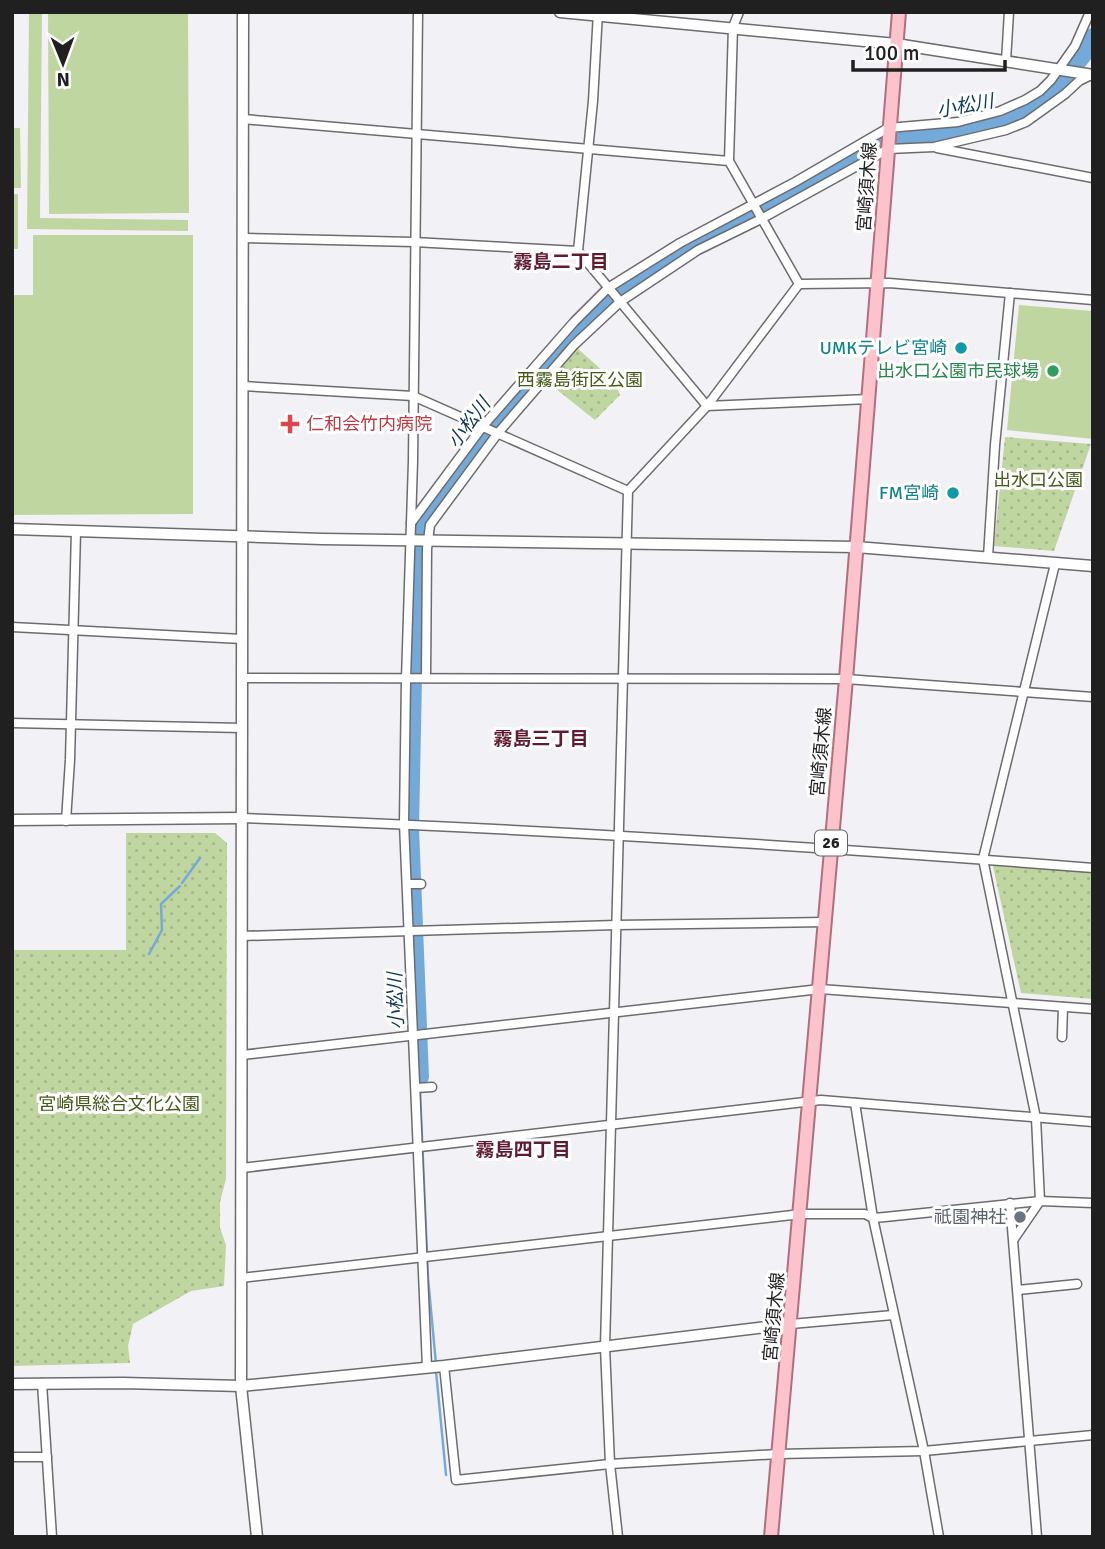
<svg xmlns="http://www.w3.org/2000/svg" width="1105" height="1549" font-family="Signika,'Noto Sans JP',sans-serif">
	<style>
		.green { fill: #c0d6a0 }
		.park { fill: url(#park-dots) }
		.lines { fill: none; stroke-linecap: round; stroke-linejoin: round }
		.stream { stroke: #74aada; stroke-width: 2.5 }
		.river { stroke: #74aada; stroke-width: 18 }
		.minor-casing { stroke: #6c6c6f; stroke-width: 11 }
		.tertiary-casing { stroke: #6c6c6f; stroke-width: 13 }
		.primary-casing { stroke: #ae707a; stroke-width: 16 }
		.minor { stroke: #fff; stroke-width: 8 }
		.tertiary { stroke: #fff; stroke-width: 10 }
		.primary { stroke: #fdc3cc; stroke-width: 12 }
		.culture-dot { fill: #0f9aa8; stroke: #fff; stroke-width: 2.5 }
		.leisure-dot { fill: #2e9e5b; stroke: #fff; stroke-width: 2.5 }
		.health-dot { fill: #e0444e; stroke: #fff; stroke-width: 2.5 }
		.worship-dot { fill: #6b7280; stroke: #fff; stroke-width: 2.5 }
		.labels { text-anchor: middle; dominant-baseline: central; stroke-width: 6; stroke-linejoin: round; paint-order: stroke }
		.shield { fill: #fff; stroke: #636364; stroke-width: 2 }
		.shield-label { font-size: 16px; font-weight: bold; fill: #202021 }
		.street-label { font-size: 18px; fill: #202021; stroke: #fff }
		.culture-label { font-size: 18px; fill: #0d838f; stroke: #fff; text-anchor: end }
		.leisure-label { font-size: 18px; fill: #27864d; stroke: #fff; text-anchor: end }
		.park-label { font-size: 18px; fill: #445b17; stroke: #fff }
		.health-label { font-size: 18px; fill: #be3a42; stroke: #fff; text-anchor: start }
		.worship-label { font-size: 18px; fill: #5b616d; stroke: #fff; text-anchor: end }
		.water-label { font-size: 19px; font-style: italic; fill: #0d3757; stroke: #fff }
		.neighbourhood-label { font-size: 19px; font-weight: bold; fill: #5f1b30; stroke: #fff }
	</style>
	<defs>
		<pattern id="park-dots" width="8" height="8" patternUnits="userSpaceOnUse" patternTransform="scale(1.75)"><rect width="8" height="8" fill="#c0d6a0"/><path d="M2 2h.1M6 6h.1" fill="none" stroke="#a5b78a" stroke-width="1.8" stroke-linecap="round"/></pattern>
	</defs>
	<rect width="100%" height="100%" fill="#f2f2f6"/>
	<g class="green">
		<polygon points="29,12 42,12 40,218 188,220 188,231 27,229"/>
		<polygon points="48,12 188,12 189,213 49,214"/>
		<polygon points="12,128 20,128 21,188 12,188"/>
		<rect x="12" y="194" width="6" height="55"/>
		<polygon points="33,235 193,235 193,514 12,515 12,295 33,295"/>
		<polygon points="1019,305 1093,311 1093,439 1007,430"/>
	</g>
	<g class="park">
		<polygon points="576,347 614,381 620,395 595,420 546,381"/>
		<polygon points="1005,437 1091,444 1054,551 994,546"/>
		<polygon points="126,833 215,833 227,843 226,1179 220,1202 220,1228 226,1245 224,1286 191,1291 133,1324 128,1346 130,1363 12,1366 12,950 126,950"/>
		<polygon points="992,862 1093,870 1093,999 1021,993"/>
	</g>
	<g class="lines">
		<g class="stream">
			<polyline points="182,883 200,858"/>
			<polyline points="149,954 162,930 161,904 180,886"/>
			<polyline points="420,1077 420,1084"/>
			<polyline points="420,1091 428,1278 436,1364"/>
			<polyline points="436,1371 446,1475"/>
		</g>
		<polyline class="river" points="420,1077 410,828 416,530 434,509 515,396 593,311 629,285 685,247 763,210 872,147 917,135 992,125 1020,114 1061,81 1083,55 1093,37"/>
		<g class="minor-casing">
			<g id="minor">
				<polyline points="418,12 413,461 406,679 404,823 427,1367"/>
				<polyline points="598,12 593,101 578,251 707,406"/>
				<polyline points="739,12 733,27 729,161 799,284"/>
				<polyline points="1006,61 1009,12"/>
				<polyline points="243,119 729,161"/>
				<polyline points="937,148 1093,178"/>
				<polyline points="243,238 414,242 578,251"/>
				<polyline points="799,284 889,283 1093,300"/>
				<polyline points="243,386 413,396 628,491"/>
				<polyline points="707,406 869,399"/>
				<polyline points="411,523 483,426 574,322 608,288 680,243 795,182 888,128 958,122 1000,111 1025,100 1040,91 1051,80 1075,46 1090,12"/>
				<polyline points="988,557 995,445 1010,293"/>
				<polyline points="12,627 242,639"/>
				<polyline points="242,678 846,679 1093,697"/>
				<polyline points="426,678 427,549 430,525 498,433 574,345 620,302 698,250 761,219 888,149 934,147 1006,130 1026,122 1065,94 1079,81 1091,75"/>
				<polyline points="12,723 242,728"/>
				<path d="M 242,818 C 526,828 810,846 1093,868"/>
				<polyline points="66,821 70,760 76,531"/>
				<polyline points="408,884 421,884"/>
				<polyline points="242,936 616,925 825,922"/>
				<polyline points="1062,1037 1063,1007"/>
				<polyline points="242,1055 820,989 1093,1009"/>
				<polyline points="416,1088 432,1087"/>
				<polyline points="855,1103 873,1218 924,1451 939,1537"/>
				<polyline points="242,1168 821,1100 1093,1122"/>
				<polyline points="1010,1203 1037,1537"/>
				<polyline points="1014,1239 1040,1201 1036,1118 983,859 1055,564"/>
				<polyline points="241,1278 801,1214 865,1214 873,1218 885,1217 1040,1201 1093,1203"/>
				<polyline points="1018,1290 1077,1284"/>
				<polyline points="791,1324 893,1315"/>
				<polyline points="444,1366 456,1480 610,1464 778,1454 924,1451 1093,1435"/>
				<polyline points="42,1383 52,1537"/>
				<polyline points="12,1457 47,1457"/>
				<polyline points="618,1537 610,1464 605,1347 628,491 707,406 799,284"/>
			</g>
		</g>
		<g class="tertiary-casing">
			<g id="tertiary">
				<polyline points="243,12 241,1386 257,1537"/>
				<polyline points="560,12 896,44 1093,75"/>
				<polyline points="12,529 322,539 856,547 1093,566"/>
				<polyline points="12,820 242,818"/>
				<polyline points="12,1384 123,1383 241,1386 444,1366 791,1324"/>
			</g>
		</g>
		<g class="primary-casing">
			<polyline id="primary" points="771,1537 846,679 899,12"/>
		</g>
		<use href="#minor" class="minor"/>
		<use href="#tertiary" class="tertiary"/>
		<use href="#primary" class="primary"/>
	</g>
	<g class="culture-dot">
		<circle cx="961" cy="348" r="7"/>
		<circle cx="953" cy="493" r="7"/>
	</g>
	<circle class="leisure-dot" cx="1053" cy="371" r="7"/>
	<path class="health-dot" d="M286.5 413.5h7v7h7v7h-7v7h-7v-7h-7v-7h7z"/>
	<circle class="worship-dot" cx="1020" cy="1217" r="7"/>
	<g class="labels">
		<rect class="shield" x="815" y="830.5" width="32" height="25" rx="5"/>
		<g class="shield-label">
			<text x="831" y="843">26</text>
		</g>
		<g class="street-label">
			<text transform="translate(867 187) rotate(-86)">宮崎須木線</text>
			<text transform="translate(821 752) rotate(-85)">宮崎須木線</text>
			<text transform="translate(774 1317) rotate(-85)">宮崎須木線</text>
		</g>
		<g class="culture-label">
			<text x="947" y="348">UMKテレビ宮崎</text>
			<text x="939" y="493">FM宮崎</text>
		</g>
		<g class="leisure-label">
			<text x="1039" y="371">出水口公園市民球場</text>
		</g>
		<g class="park-label">
			<text x="580" y="380">西霧島街区公園</text>
			<text x="1038" y="480">出水口公園</text>
			<text x="119" y="1104">宮崎県総合文化公園</text>
		</g>
		<g class="health-label">
			<text x="306" y="424">仁和会竹内病院</text>
		</g>
		<g class="worship-label">
			<text x="1006" y="1217">祇園神社</text>
		</g>
		<g class="water-label">
			<text transform="translate(965 106) rotate(-10)">小松川</text>
			<text transform="translate(469 423) rotate(-53)">小松川</text>
			<text transform="translate(396 1001) rotate(-92)">小松川</text>
		</g>
		<g class="neighbourhood-label">
			<text x="561" y="262">霧島二丁目</text>
			<text x="541" y="739">霧島三丁目</text>
			<text x="523" y="1150">霧島四丁目</text>
		</g>
	</g>
	<rect width="1105" height="1549" fill="none" stroke="#202021" stroke-width="28"/>
	<g transform="translate(63 63) rotate(179)" stroke="#ffffff" stroke-width="5" paint-order="stroke">
	<path d="M0-5L12 26L0 18L-12 26Z" fill="#202021"/>
	<text y="-10" font-size="19" font-weight="bold" text-anchor="middle" fill="#202021">N</text>
	</g>
	<path d="M853 60v10h152v-10" fill="none" stroke="#202021" stroke-width="3.5"/>
	<text x="864" y="60" font-size="21" fill="#202021" stroke="#ffffff" stroke-width="5" paint-order="stroke">100 m</text>
</svg>
